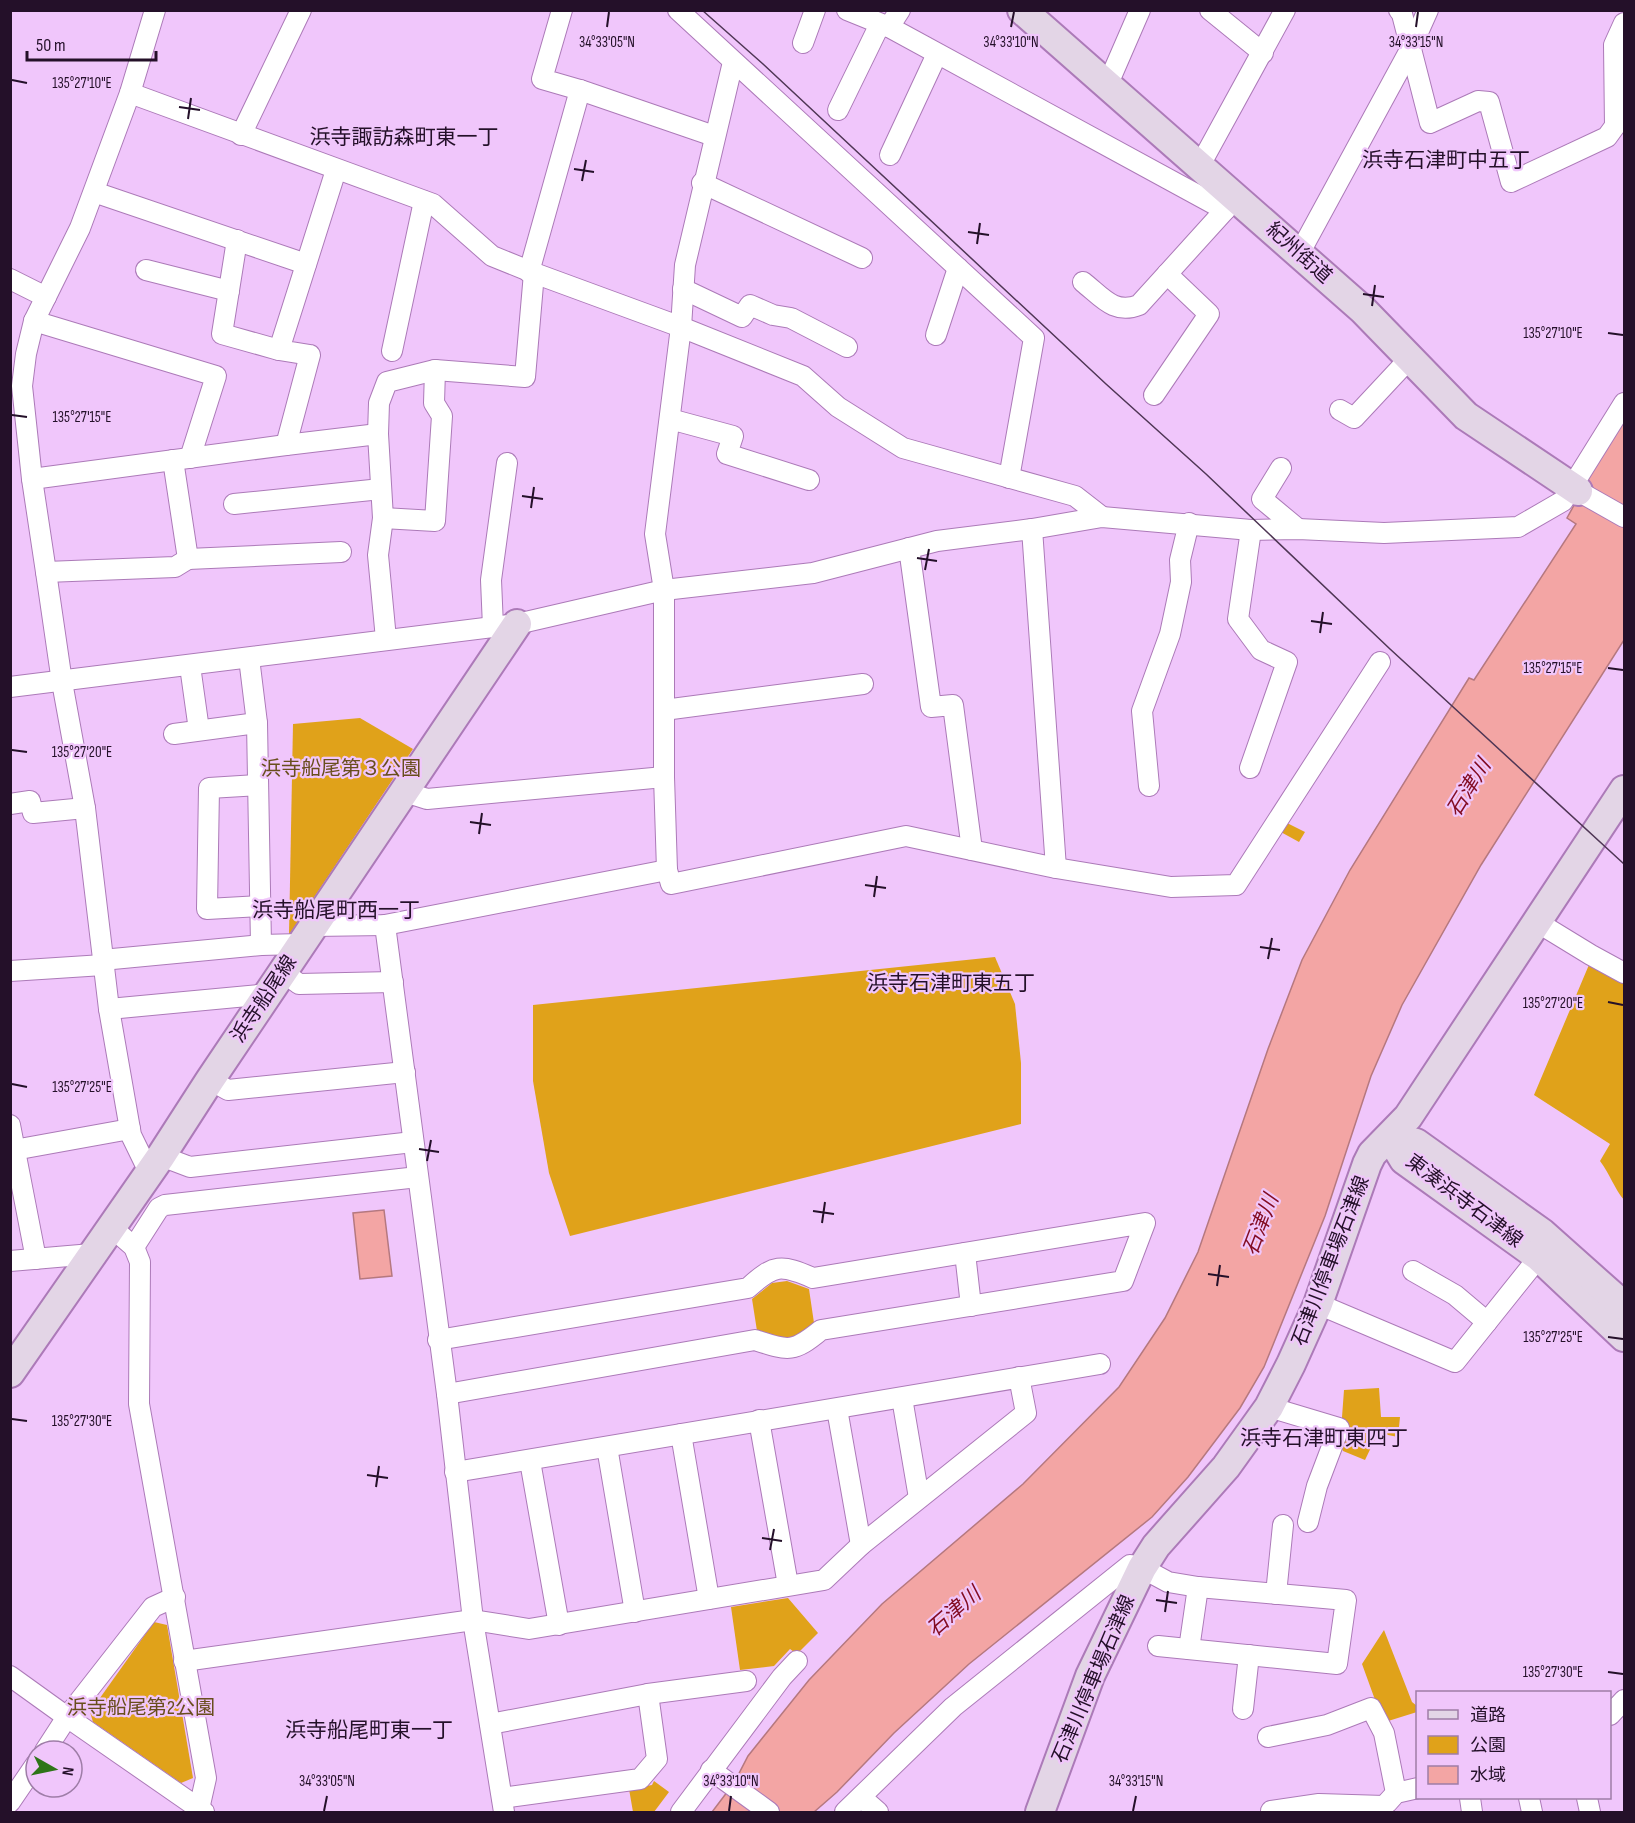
<svg xmlns="http://www.w3.org/2000/svg" width="1635" height="1823" font-family="'Sofia Sans Condensed','Noto Sans JP',sans-serif">
	<style>
		.green { fill: #e0a21a }
		.water { fill: #f3a5a4; stroke: #b5787f; stroke-width: 1.5 }
		.lines { fill: none; stroke-linecap: round; stroke-linejoin: round }
		.street-casing { stroke: #ac7ab8; stroke-width: 22 }
		.secondary-casing { stroke: #ac7ab8; stroke-width: 32 }
		.street { stroke: #fff; stroke-width: 20 }
		.secondary { stroke: #e3d5e6; stroke-width: 28 }
		.tram { stroke: #4f3655; stroke-width: 1.5 }
		.ticks { fill: none; stroke: #241029; stroke-width: 2 }
		.labels { text-anchor: middle; dominant-baseline: central; stroke-width: 4.5; stroke-linejoin: round; paint-order: stroke }
		.street-label { font-size: 20px; fill: #241029; stroke: #f0c6fb }
		.park-label { font-size: 20px; fill: #694e1d; stroke: #f0c6fb }
		.neighbourhood-label { font-size: 21px; fill: #241029; stroke: #f0c6fb }
		.water-label { font-size: 21px; font-style: italic; fill: #830d23; stroke: #f0c6fb }
		.ticks-label { font-size: 15px; text-anchor: middle; fill: #241029; stroke: #f0c6fb; stroke-width: 4.5; stroke-linejoin: round; paint-order: stroke }
	</style>
	<rect width="100%" height="100%" fill="#f0c6fb"/>
	<g class="green">
		<polygon points="360,718 413,749 289,935 293,724"/>
		<polygon points="1285,822 1305,832 1299,842 1279,831"/>
		<polygon points="995,957 1015,1004 1021,1063 1021,1124 570,1236 549,1173 533,1081 533,1005"/>
		<path d="M 1591,960 L 1624,979 L 1624,1200 C 1614,1188 1610,1174 1600,1161 L 1610,1144 L 1534,1095 Z"/>
		<path d="M 787,1281 L 809,1289 L 814,1323 C 789,1343 786,1342 757,1331 L 752,1299 L 772,1283 Z"/>
		<polygon points="1379,1388 1381,1417 1400,1417 1398,1437 1378,1433 1365,1460 1343,1451 1340,1444 1344,1390"/>
		<polygon points="788,1598 818,1633 797,1654 790,1649 774,1666 740,1670 731,1607"/>
		<polygon points="154,1622 167,1625 193,1778 181,1783 93,1722 90,1712"/>
		<polygon points="1384,1630 1412,1702 1417,1706 1417,1712 1385,1722 1378,1708 1362,1664"/>
		<polygon points="654,1781 669,1792 654,1812 633,1812 629,1789 652,1785"/>
	</g>
	<g class="water">
		<polygon points="1624,414 1624,640 1481,865 1402,1005 1371,1076 1325,1216 1264,1367 1240,1408 1188,1477 1152,1517 969,1664 894,1733 837,1792 814,1812 712,1812 734,1783 748,1756 809,1680 882,1604 1023,1484 1119,1387 1165,1318 1198,1252 1268,1049 1302,960 1350,870 1469,678 1474,680 1576,524 1567,518"/>
		<polygon points="384,1210 392,1276 360,1279 353,1213"/>
	</g>
	<g class="lines">
		<g class="street-casing">
			<g id="street">
				<polyline points="562,10 542,79 580,90 714,136"/>
				<polyline points="678,10 1034,338 1009,478"/>
				<polyline points="847,10 889,27 1225,210 1236,197"/>
				<polyline points="1210,10 1263,53"/>
				<polyline points="1399,10 1402,14 1430,123 1478,101 1489,102 1511,182 1607,137 1615,126 1614,45 1624,23"/>
				<polyline points="889,27 900,10"/>
				<polyline points="803,43 815,10"/>
				<polyline points="733,62 685,265 681,327 655,534 664,590 664,777 667,870 671,884 906,836 1056,868 1171,887 1236,885 1380,662"/>
				<polyline points="1107,86 1140,10"/>
				<polyline points="130,93 433,204 492,256 534,273 681,327 803,376 838,407 903,448 1075,496 1102,517"/>
				<polyline points="838,110 880,24"/>
				<polyline points="241,135 301,10"/>
				<polyline points="890,155 937,54"/>
				<polyline points="1199,167 1285,10"/>
				<polyline points="702,183 862,258"/>
				<polyline points="94,192 306,264"/>
				<polyline points="237,240 222,334 279,350"/>
				<polyline points="1299,254 1411,48 1428,10"/>
				<polyline points="146,270 229,291"/>
				<polyline points="529,272 580,90"/>
				<polyline points="10,279 46,297"/>
				<path d="M 1083,282 C 1102,297 1114,315 1139,305 L 1225,210"/>
				<polyline points="683,289 742,317 750,305 773,315 791,318 847,347"/>
				<polyline points="34,321 216,376 190,458"/>
				<polyline points="936,335 958,268"/>
				<polyline points="392,351 424,201"/>
				<polyline points="1154,395 1209,314 1167,274"/>
				<polyline points="1340,410 1354,418 1410,358"/>
				<polyline points="670,419 733,436 727,454 809,480"/>
				<polyline points="286,445 310,355 279,350 336,170"/>
				<polyline points="1281,468 1262,499 1298,529"/>
				<polyline points="32,479 286,445 378,434"/>
				<polyline points="1578,491 1624,517"/>
				<polyline points="234,504 381,489"/>
				<polyline points="383,518 435,521 442,416 434,403 435,370"/>
				<polyline points="1032,529 1056,868"/>
				<polyline points="909,548 931,707 953,705 972,850"/>
				<polyline points="188,559 341,552"/>
				<polyline points="46,572 175,567 188,559 173,460"/>
				<polyline points="493,627 491,580 507,463"/>
				<polyline points="386,639 378,555 383,518 378,434 379,403 387,382 435,370 525,377 534,273"/>
				<polyline points="249,658 257,723 261,945"/>
				<polyline points="190,666 199,730"/>
				<polyline points="10,687 517,624 664,590 813,573 937,541 1032,529 1102,517 1251,530 1298,529 1384,533 1518,527 1563,501 1624,403"/>
				<polyline points="664,710 863,684"/>
				<polyline points="174,734 257,723"/>
				<polyline points="1250,768 1287,662 1261,650 1238,619 1251,530"/>
				<polyline points="258,785 209,788 207,909 261,906"/>
				<polyline points="1149,786 1142,711 1170,634 1181,582 1180,560 1189,523"/>
				<polyline points="405,792 427,799 664,777"/>
				<polyline points="10,804 30,801 33,813 85,808"/>
				<polyline points="1537,922 1591,955 1624,973"/>
				<polyline points="385,925 447,1394 473,1620 504,1812"/>
				<polyline points="313,926 385,925 667,870"/>
				<polyline points="102,960 261,945 301,944"/>
				<polyline points="10,971 103,965"/>
				<polyline points="283,972 299,984 393,982"/>
				<polyline points="109,1009 269,994"/>
				<polyline points="210,1080 228,1090 405,1072"/>
				<polyline points="10,1125 36,1259"/>
				<polyline points="14,1150 130,1129"/>
				<polyline points="161,1156 190,1167 413,1142"/>
				<polyline points="149,1172 131,1135 109,1009 85,808 62,682 46,572 32,479 22,386 26,354 34,321 80,228 130,93 155,10"/>
				<polyline points="111,1227 134,1247 140,1262 139,1404 206,1778 199,1809"/>
				<polyline points="134,1247 159,1208 165,1205 418,1177"/>
				<polyline points="965,1253 971,1306"/>
				<polyline points="10,1261 92,1254"/>
				<polyline points="1413,1271 1455,1295 1487,1322"/>
				<polyline points="1318,1304 1455,1362 1539,1257"/>
				<path d="M 438,1340 L 748,1288 C 774,1264 781,1264 813,1278 L 1145,1223 L 1123,1281 L 821,1330 C 793,1353 789,1351 755,1340 L 447,1394"/>
				<polyline points="902,1398 919,1498"/>
				<polyline points="1269,1407 1339,1428 1317,1486 1308,1522"/>
				<polyline points="837,1409 861,1545"/>
				<polyline points="759,1420 788,1585"/>
				<polyline points="681,1434 709,1599"/>
				<polyline points="607,1447 635,1612"/>
				<polyline points="530,1461 559,1625"/>
				<polyline points="455,1472 1100,1364"/>
				<polyline points="1276,1594 1283,1525"/>
				<polyline points="1189,1649 1198,1587"/>
				<polyline points="184,1661 473,1620 529,1629 824,1580 861,1545 1026,1413 1019,1377"/>
				<polyline points="10,1676 67,1717 153,1607 175,1597"/>
				<polyline points="1243,1709 1249,1655"/>
				<polyline points="1610,1715 1624,1700"/>
				<polyline points="490,1724 648,1694 746,1681"/>
				<polyline points="1268,1737 1327,1725 1371,1708 1384,1733 1396,1793"/>
				<polyline points="45,1751 67,1717 204,1812"/>
				<polyline points="711,1770 769,1812"/>
				<polyline points="861,1797 878,1812"/>
				<polyline points="502,1798 640,1779 657,1759 648,1694"/>
				<polyline points="1470,1798 1472,1812"/>
				<polyline points="1529,1798 1532,1812"/>
				<polyline points="1587,1798 1590,1812"/>
				<polyline points="10,1802 36,1764"/>
				<polyline points="1387,1803 1396,1793 1418,1788"/>
				<polyline points="1271,1811 1319,1804 1384,1806"/>
				<polyline points="681,1812 782,1677 797,1661"/>
				<polyline points="845,1812 953,1707 1130,1565 1142,1568 1168,1582 1198,1587 1346,1600 1337,1664 1158,1646"/>
			</g>
		</g>
		<g class="secondary-casing">
			<g id="secondary">
				<polyline points="1022,10 1363,310 1466,416 1578,491"/>
				<polyline points="1390,1137 1404,1160 1539,1257 1624,1337"/>
				<polyline points="1390,1137 1416,1143 1542,1233 1624,1306"/>
				<polyline points="10,1373 161,1156 210,1080 517,624"/>
				<polyline points="1040,1812 1090,1676 1142,1568 1156,1546 1226,1467 1269,1407 1291,1364 1318,1304 1367,1164 1372,1154 1408,1117 1624,790"/>
			</g>
		</g>
		<use href="#street" class="street"/>
		<use href="#secondary" class="secondary"/>
		<polyline class="tram" points="702,10 763,64 1106,384 1206,474 1390,649 1624,864"/>
	</g>
	<path class="ticks" d="M 607,27 L 609,12M 1011,27 L 1014,12M 1416,27 L 1418,12M 12,80 L 27,83M 179,107 L 200,110M 188,119 L 191,98M 574,169 L 594,172M 582,181 L 586,160M 968,232 L 989,235M 977,244 L 980,223M 1363,294 L 1384,297M 1372,306 L 1375,285M 1608,333 L 1623,335M 12,415 L 27,417M 522,496 L 543,499M 531,508 L 534,487M 917,558 L 937,561M 925,570 L 929,549M 1311,621 L 1332,624M 1320,633 L 1323,612M 1608,668 L 1623,670M 12,750 L 27,752M 470,822 L 491,825M 479,834 L 482,813M 865,885 L 886,888M 874,897 L 877,876M 1260,947 L 1280,950M 1268,959 L 1272,938M 1608,1002 L 1623,1005M 12,1084 L 27,1087M 419,1149 L 439,1152M 427,1161 L 431,1140M 813,1211 L 834,1214M 822,1223 L 825,1202M 1208,1274 L 1229,1277M 1217,1286 L 1220,1265M 1608,1337 L 1623,1339M 12,1419 L 27,1421M 367,1475 L 388,1478M 376,1487 L 379,1466M 762,1538 L 782,1541M 770,1550 L 774,1529M 1156,1600 L 1177,1603M 1165,1612 L 1168,1591M 1608,1672 L 1623,1674M 324,1811 L 327,1796M 729,1811 L 731,1796M 1133,1811 L 1136,1796"/>
	<g class="labels">
		<g class="street-label">
			<text transform="translate(1299 253) rotate(42)">紀州街道</text>
			<text transform="translate(264 999) rotate(-56)">浜寺船尾線</text>
			<text transform="translate(1464 1201) rotate(37)">東湊浜寺石津線</text>
			<text transform="translate(1331 1261) rotate(-69)">石津川停車場石津線</text>
			<text transform="translate(1094 1679) rotate(-67)">石津川停車場石津線</text>
		</g>
		<g class="park-label">
			<text x="341" y="769">浜寺船尾第３公園</text>
			<text x="141" y="1708">浜寺船尾第2公園</text>
		</g>
		<g class="neighbourhood-label">
			<text x="404" y="137">浜寺諏訪森町東一丁</text>
			<text x="1446" y="160">浜寺石津町中五丁</text>
			<text x="336" y="910">浜寺船尾町西一丁</text>
			<text x="951" y="983">浜寺石津町東五丁</text>
			<text x="1324" y="1438">浜寺石津町東四丁</text>
			<text x="369" y="1730">浜寺船尾町東一丁</text>
		</g>
		<g class="water-label">
			<text transform="translate(1469 788) rotate(-58)">石津川</text>
			<text transform="translate(1261 1225) rotate(-69)">石津川</text>
			<text transform="translate(954 1612) rotate(-41)">石津川</text>
		</g>
	</g>
	<g class="ticks-label">
		<text x="607" y="47">34°33'05"N</text>
		<text x="1011" y="47">34°33'10"N</text>
		<text x="1416" y="47">34°33'15"N</text>
		<text x="82" y="88">135°27'10"E</text>
		<text x="1553" y="338">135°27'10"E</text>
		<text x="82" y="422">135°27'15"E</text>
		<text x="1553" y="673">135°27'15"E</text>
		<text x="82" y="757">135°27'20"E</text>
		<text x="1553" y="1008">135°27'20"E</text>
		<text x="82" y="1092">135°27'25"E</text>
		<text x="1553" y="1342">135°27'25"E</text>
		<text x="82" y="1426">135°27'30"E</text>
		<text x="1553" y="1677">135°27'30"E</text>
		<text x="327" y="1786">34°33'05"N</text>
		<text x="731" y="1786">34°33'10"N</text>
		<text x="1136" y="1786">34°33'15"N</text>
	</g>
	<rect width="1635" height="1823" fill="none" stroke="#241029" stroke-width="24"/>
	<rect x="1416" y="1691" width="195" height="108" fill="#f0c6fb" stroke="#9e7da7" stroke-width="1.5"/>
	<rect x="1428" y="1710" width="30" height="9" fill="#e3d5e6" stroke="#9e7da7" stroke-width="1.5"/>
	<text x="1470" y="1721" font-size="18" fill="#241029">道路</text>
	<rect x="1428" y="1736" width="30" height="18" fill="#e0a21a" stroke="#9e7da7" stroke-width="1.5"/>
	<text x="1470" y="1751" font-size="18" fill="#241029">公園</text>
	<rect x="1428" y="1766" width="30" height="18" fill="#f3a5a4" stroke="#9e7da7" stroke-width="1.5"/>
	<text x="1470" y="1781" font-size="18" fill="#241029">水域</text>
	<g transform="translate(54 1769) rotate(99)"><circle r="28" fill="#f0c6fb" stroke="#9e7da7" stroke-width="1.5"/>
	<path d="M0-4.5L10 22L0 15L-10 22Z" fill="#2e7518"/>
	<text y="-9" font-size="16" font-weight="bold" text-anchor="middle" fill="#241029">N</text>
	</g>
	<path d="M27 51v9h129v-9" fill="none" stroke="#241029" stroke-width="3"/>
	<text x="36" y="51" font-size="18" fill="#241029" stroke="#f0c6fb" stroke-width="4.5" paint-order="stroke">50 m</text>
</svg>
